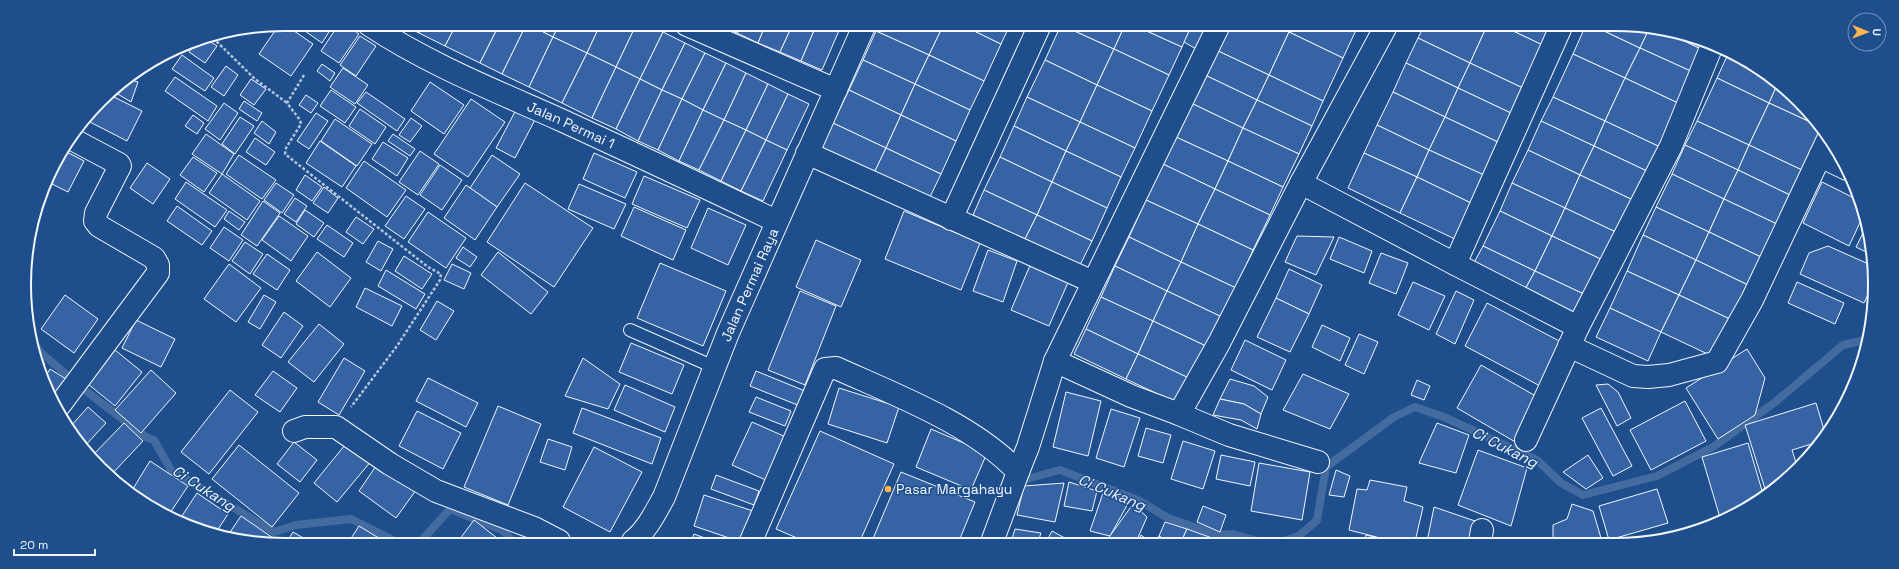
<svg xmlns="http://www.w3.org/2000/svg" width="1899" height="569" font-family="'Space Grotesk',sans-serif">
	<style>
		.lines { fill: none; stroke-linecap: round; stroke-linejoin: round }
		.stream { stroke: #446ba0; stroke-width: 8 }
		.building { fill: #3563a3; stroke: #f2f6ff }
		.service-casing { stroke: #f2f6ff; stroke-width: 14 }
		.minor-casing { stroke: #f2f6ff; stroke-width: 24 }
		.tertiary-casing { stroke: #f2f6ff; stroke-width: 24 }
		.path { stroke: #b3c4dc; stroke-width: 2.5; stroke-dasharray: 3 2; stroke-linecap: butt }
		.service { stroke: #1f4e8c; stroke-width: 12 }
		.minor { stroke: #1f4e8c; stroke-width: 22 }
		.tertiary { stroke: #1f4e8c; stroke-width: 22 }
		.poi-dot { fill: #ffb74d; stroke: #1f4e8c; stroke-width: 1.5 }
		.labels { text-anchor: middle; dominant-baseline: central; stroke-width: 3; stroke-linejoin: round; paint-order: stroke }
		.street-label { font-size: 14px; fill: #f2f6ff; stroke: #1f4e8c }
		.poi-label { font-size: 14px; fill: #f2f6ff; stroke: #1f4e8c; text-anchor: start }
		.water-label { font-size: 15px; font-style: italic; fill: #f2f6ff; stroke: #1f4e8c }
		.rim { fill: none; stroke: #f2f6ff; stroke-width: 2 }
	</style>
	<rect width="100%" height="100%" fill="#1f4e8c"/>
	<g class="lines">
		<g class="stream">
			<polyline points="32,339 40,352 86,391 146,437 154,440 171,470 274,532 296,525 351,519 393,540"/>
			<polyline points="1021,485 1023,480 1060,470 1138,500 1168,518 1218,535 1233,534 1261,542"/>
			<polyline points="422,540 450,509 502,530 513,541"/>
			<polyline points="1281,542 1299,536 1317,520 1326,467 1394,417 1415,407 1444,417 1537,460 1561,483 1583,495 1657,476 1713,447 1774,403 1843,345 1869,339"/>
		</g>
	</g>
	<g class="building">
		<polygon points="284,24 313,44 291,76 259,54 279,25"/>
		<polygon points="295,24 334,24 322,43"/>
		<polygon points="339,24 345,24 359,34 339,63 321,51"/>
		<polygon points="401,24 423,24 419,33"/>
		<polygon points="423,24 456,25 445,46 419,33"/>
		<polygon points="456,25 499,25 480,63 445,46"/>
		<polygon points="499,25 526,25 502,74 480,63"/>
		<polygon points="526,25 530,25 553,37 529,87 502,74"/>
		<polygon points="530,25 559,25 553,37"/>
		<polygon points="559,25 600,25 587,53 553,37"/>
		<polygon points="600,25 636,25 616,67 587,53"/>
		<polygon points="636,25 649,25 663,32 640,79 616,67"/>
		<polygon points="719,26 741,26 737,33"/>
		<polygon points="741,26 765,26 758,43 737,33"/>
		<polygon points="765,26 792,26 780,52 758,43"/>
		<polygon points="792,26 816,26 801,61 780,52"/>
		<polygon points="816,26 841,26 822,70 801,61"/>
		<polygon points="879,26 943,26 929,55 876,31"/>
		<polygon points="943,26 964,26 1001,44 984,81 929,55"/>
		<polygon points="964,26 1009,27 1001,44"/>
		<polygon points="1060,27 1066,27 1114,49 1097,85 1045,60"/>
		<polygon points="1066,27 1124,27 1114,49"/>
		<polygon points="1124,27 1138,27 1182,47 1169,75 1114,49"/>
		<polygon points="1138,27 1191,27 1182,47"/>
		<polygon points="1191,27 1200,27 1207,31 1198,50 1184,42"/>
		<polygon points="1227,27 1280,28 1289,32 1269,75 1216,50"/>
		<polygon points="1280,28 1290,28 1289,32"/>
		<polygon points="1290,28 1357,28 1343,58 1289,32"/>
		<polygon points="1423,28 1486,28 1470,63 1418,38"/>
		<polygon points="1486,28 1507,28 1545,46 1525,89 1470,63"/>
		<polygon points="1507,28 1553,29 1545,46"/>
		<polygon points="1584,29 1600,29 1640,48 1625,78 1573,54"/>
		<polygon points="1600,29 1649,29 1640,48"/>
		<polygon points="1649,29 1660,29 1705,51 1695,73 1640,48"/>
		<polygon points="1660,29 1665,29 1709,42 1705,51"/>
		<polygon points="876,31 929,55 915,84 863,60"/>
		<polygon points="663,32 685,43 662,90 640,79"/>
		<polygon points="1289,32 1343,58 1323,101 1269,75"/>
		<polygon points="360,36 376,46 356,76 340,65"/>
		<polygon points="553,37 587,53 562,103 529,87"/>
		<polygon points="1418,38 1470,63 1458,88 1406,63"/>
		<polygon points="206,39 217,46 205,63 189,52 197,41"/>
		<polygon points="685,43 705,53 682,99 662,90"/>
		<polygon points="1640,48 1695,73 1680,104 1625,78"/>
		<polygon points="1114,49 1169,75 1152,111 1097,85"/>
		<polygon points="1216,50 1269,75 1257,100 1205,75"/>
		<polygon points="1729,52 1759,68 1778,83 1769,103 1717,78"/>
		<polygon points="587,53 616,67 592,118 562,103"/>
		<polygon points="705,53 726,63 703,110 682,99"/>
		<polygon points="1573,54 1625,78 1605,121 1553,97"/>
		<polygon points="182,55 214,78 205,91 172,69"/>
		<polygon points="929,55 984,81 970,110 915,84"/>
		<polygon points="863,60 915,84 901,115 849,90"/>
		<polygon points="1045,60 1097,85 1080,122 1027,97"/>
		<polygon points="726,63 746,73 724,120 703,110"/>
		<polygon points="1406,63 1458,88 1445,117 1393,92"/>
		<polygon points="1470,63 1525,89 1513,114 1458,88"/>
		<polygon points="322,64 335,73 330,81 317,71"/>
		<polygon points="226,66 238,75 224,96 211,87"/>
		<polygon points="616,67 640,79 616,129 592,118"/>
		<polygon points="343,68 368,85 355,104 330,87"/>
		<polygon points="746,73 768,84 746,130 724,120"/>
		<polygon points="1205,75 1257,100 1243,128 1191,103"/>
		<polygon points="1269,75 1323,101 1312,126 1257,100"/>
		<polygon points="175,77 217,106 208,121 165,91"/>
		<polygon points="1625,78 1680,104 1660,147 1605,121"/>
		<polygon points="1717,78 1769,103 1749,145 1697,121"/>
		<polygon points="128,79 138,82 131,102 111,90"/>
		<polygon points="251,79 266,89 254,105 240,95"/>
		<polygon points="640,79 662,90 638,141 616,129"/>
		<polygon points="430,82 464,105 444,134 411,111"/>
		<polygon points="1778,83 1799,100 1821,127 1769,103"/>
		<polygon points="768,84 788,94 766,140 746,130"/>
		<polygon points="915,84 970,110 956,141 901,115"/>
		<polygon points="1097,85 1152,111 1135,148 1080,122"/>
		<polygon points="1458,88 1513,114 1500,143 1445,117"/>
		<polygon points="331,90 356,107 345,123 320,106"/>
		<polygon points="662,90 682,99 658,150 638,141"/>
		<polygon points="849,90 901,115 886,148 833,123"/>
		<polygon points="366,92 405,119 397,131 357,103"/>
		<polygon points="1393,92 1445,117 1429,150 1377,125"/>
		<polygon points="108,94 142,111 127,141 88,121 95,108"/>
		<polygon points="788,94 809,104 787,150 766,140"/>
		<polygon points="306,95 318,103 311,113 299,105"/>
		<polygon points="1027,97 1080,122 1066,151 1014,126"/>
		<polygon points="1553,97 1605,121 1594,146 1541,121"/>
		<polygon points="471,99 505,122 468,177 434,154"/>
		<polygon points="682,99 703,110 679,161 658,150"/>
		<polygon points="1257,100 1312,126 1299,154 1243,128"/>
		<polygon points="244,101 262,113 257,121 239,109"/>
		<polygon points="224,103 238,113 220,140 205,129"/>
		<polygon points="1191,103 1243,128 1228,161 1176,137"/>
		<polygon points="1769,103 1821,127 1823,130 1804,171 1749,145"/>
		<polygon points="519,104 538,114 515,158 496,148"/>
		<polygon points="360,109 386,127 375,144 349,126"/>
		<polygon points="703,110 724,120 699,170 679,161"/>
		<polygon points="316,113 328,121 309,149 297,141"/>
		<polygon points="193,115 204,123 197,134 185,126"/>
		<polygon points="901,115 956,141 941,174 886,148"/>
		<polygon points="240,117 254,126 235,154 222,144"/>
		<polygon points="1445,117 1500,143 1484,175 1429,150"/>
		<polygon points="411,118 422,126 410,142 399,135"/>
		<polygon points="335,119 372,144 357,166 321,141"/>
		<polygon points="724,120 746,130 721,181 699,170"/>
		<polygon points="262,121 276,132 269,144 254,133"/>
		<polygon points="1541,121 1594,146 1580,175 1528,150"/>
		<polygon points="1605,121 1660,147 1649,172 1594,146"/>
		<polygon points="1697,121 1749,145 1738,170 1685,145"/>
		<polygon points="1080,122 1135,148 1121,177 1066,151"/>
		<polygon points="833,123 886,148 874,173 822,148"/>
		<polygon points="1377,125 1429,150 1417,177 1364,153"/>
		<polygon points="1014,126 1066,151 1052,182 1000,157"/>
		<polygon points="1243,128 1299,154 1283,187 1228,161"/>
		<polygon points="746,130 766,140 741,191 721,181"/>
		<polygon points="206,134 234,154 222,174 192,154"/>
		<polygon points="393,134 415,149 410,156 388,141"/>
		<polygon points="1176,137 1228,161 1215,189 1163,164"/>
		<polygon points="255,138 275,152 266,165 246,152"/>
		<polygon points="766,140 787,150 763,201 741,191"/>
		<polygon points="320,141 356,166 342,187 306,163"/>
		<polygon points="383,142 408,158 397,176 372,159"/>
		<polygon points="1685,145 1738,170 1724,199 1672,174"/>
		<polygon points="1749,145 1804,171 1792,196 1738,170"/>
		<polygon points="1594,146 1649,172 1635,201 1580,175"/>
		<polygon points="886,148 941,174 929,199 874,173"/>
		<polygon points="63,150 84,161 68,192 48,182 51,169"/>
		<polygon points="1429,150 1484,175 1471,203 1417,177"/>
		<polygon points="1528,150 1580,175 1565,208 1512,183"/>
		<polygon points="420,151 439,164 418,195 399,182"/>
		<polygon points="1066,151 1121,177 1107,208 1052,182"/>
		<polygon points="594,153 637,172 625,198 583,179"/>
		<polygon points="1364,153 1417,177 1400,213 1348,188"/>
		<polygon points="239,155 276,180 262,199 226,174"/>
		<polygon points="492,155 520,174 497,207 470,188"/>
		<polygon points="193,157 217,173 204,192 180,175"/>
		<polygon points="1000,157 1052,182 1037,215 984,190"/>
		<polygon points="364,161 406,190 387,217 346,188"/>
		<polygon points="1228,161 1283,187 1270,215 1215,189"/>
		<polygon points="147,163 170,179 153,204 130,188"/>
		<polygon points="1163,164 1215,189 1198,224 1146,200"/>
		<polygon points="440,165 462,180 442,210 420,195"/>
		<polygon points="1738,170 1792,196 1779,225 1724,199"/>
		<polygon points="222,174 260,201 247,220 209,193"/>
		<polygon points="1672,174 1724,199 1709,232 1656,207"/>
		<polygon points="305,175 322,187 312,201 296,190"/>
		<polygon points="1580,175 1635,201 1620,234 1565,208"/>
		<polygon points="644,176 700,200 687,228 632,204"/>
		<polygon points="1417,177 1471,203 1455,239 1400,213"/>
		<polygon points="186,182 227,210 215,227 175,199"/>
		<polygon points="1052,182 1107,208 1092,241 1037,215"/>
		<polygon points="1822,182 1860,201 1864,214 1849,246 1803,223"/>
		<polygon points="276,183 294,195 282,213 264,200"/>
		<polygon points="525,183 593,228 554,287 487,242"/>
		<polygon points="1512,183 1565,208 1552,236 1500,211"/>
		<polygon points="579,184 626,204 614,229 568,209"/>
		<polygon points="466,185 497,207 475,240 444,218"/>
		<polygon points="324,187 338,198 328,213 313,203"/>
		<polygon points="1215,189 1270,215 1253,250 1198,224"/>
		<polygon points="984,190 1037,215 1025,239 973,215"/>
		<polygon points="406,196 425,209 404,239 385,226"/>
		<polygon points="295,198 307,206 296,222 284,214"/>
		<polygon points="1724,199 1779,225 1763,258 1709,232"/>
		<polygon points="1146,200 1198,224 1181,262 1129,237"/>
		<polygon points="263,201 280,213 257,246 241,235"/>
		<polygon points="177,206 212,231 202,245 167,221"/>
		<polygon points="634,207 686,230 673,260 621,236"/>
		<polygon points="1656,207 1709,232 1696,260 1643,235"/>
		<polygon points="708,208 746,225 728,265 691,248"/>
		<polygon points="1565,208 1620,234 1607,262 1552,236"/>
		<polygon points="305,210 324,223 314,237 296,224"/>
		<polygon points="229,211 245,222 239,230 224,219"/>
		<polygon points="904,211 980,243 961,290 885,259"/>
		<polygon points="1500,211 1552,236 1535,271 1483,246"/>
		<polygon points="428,212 466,238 446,268 408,242"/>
		<polygon points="1037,215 1092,241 1080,265 1025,239"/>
		<polygon points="279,216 308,236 291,261 262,240"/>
		<polygon points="356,217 374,229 363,244 346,232"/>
		<polygon points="1198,224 1253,250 1236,288 1181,262"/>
		<polygon points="327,225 353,243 344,257 317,239"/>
		<polygon points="1867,225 1870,233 1872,255 1856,247"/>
		<polygon points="224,227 243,240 229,261 210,248"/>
		<polygon points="1709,232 1763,258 1750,286 1696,260"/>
		<polygon points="1643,235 1696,260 1679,295 1627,271"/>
		<polygon points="1297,236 1334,237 1316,275 1285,262"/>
		<polygon points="1552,236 1607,262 1590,297 1535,271"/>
		<polygon points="1129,237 1181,262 1167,291 1115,266"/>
		<polygon points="1339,237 1372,251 1364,273 1330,259"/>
		<polygon points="816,240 861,260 841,307 796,287"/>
		<polygon points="378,241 393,249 381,271 366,262"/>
		<polygon points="245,242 263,254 250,274 232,261"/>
		<polygon points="1483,246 1535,271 1522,295 1470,270"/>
		<polygon points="1828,246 1873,266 1875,280 1864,303 1800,274 1809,253"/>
		<polygon points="463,247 477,257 470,267 456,258"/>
		<polygon points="988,250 1017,261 1003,302 973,291"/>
		<polygon points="317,252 351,278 330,307 296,281"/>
		<polygon points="498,252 548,292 531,314 481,275"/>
		<polygon points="1381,253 1408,263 1396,294 1369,283"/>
		<polygon points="267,254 290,270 277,290 253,274"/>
		<polygon points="404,256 432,274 422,289 395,271"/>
		<polygon points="1696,260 1750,286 1734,321 1679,295"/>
		<polygon points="1181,262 1236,288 1222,317 1167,291"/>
		<polygon points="660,263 726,291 703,346 637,318"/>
		<polygon points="1031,263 1069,280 1049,326 1011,310"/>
		<polygon points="229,264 261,288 236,322 204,299"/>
		<polygon points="452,264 471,273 464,289 444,280"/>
		<polygon points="1115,266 1167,291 1153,321 1101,297"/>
		<polygon points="1289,269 1322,285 1309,314 1276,298"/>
		<polygon points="386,270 425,294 416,309 378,286"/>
		<polygon points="1535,271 1590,297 1577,321 1522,295"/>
		<polygon points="1627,271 1679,295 1661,332 1610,308"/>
		<polygon points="1413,282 1445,296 1429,330 1398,315"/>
		<polygon points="1797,282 1844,303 1835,324 1788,303"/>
		<polygon points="365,288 402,306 392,326 356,307"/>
		<polygon points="800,291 836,306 805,385 768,370"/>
		<polygon points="1167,291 1222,317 1208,347 1153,321"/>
		<polygon points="1456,291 1474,300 1455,344 1436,334"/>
		<polygon points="65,295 98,319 74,353 41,329"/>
		<polygon points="264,295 276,302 260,329 248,322"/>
		<polygon points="1679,295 1734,321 1716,358 1661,332"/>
		<polygon points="1101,297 1153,321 1138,354 1086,329"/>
		<polygon points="1276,298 1309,314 1290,352 1257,337"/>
		<polygon points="437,301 454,311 436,340 420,330"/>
		<polygon points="1487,303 1565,344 1542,387 1465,346"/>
		<polygon points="1610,308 1661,332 1648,361 1596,337"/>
		<polygon points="284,312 303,326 281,358 262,345"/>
		<polygon points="136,320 175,339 161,367 122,348"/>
		<polygon points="1153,321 1208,347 1193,380 1138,354"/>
		<polygon points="319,324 344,344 314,382 288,362"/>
		<polygon points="1322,325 1350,338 1340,361 1312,347"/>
		<polygon points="1086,329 1138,354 1126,379 1074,354"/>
		<polygon points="1359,334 1378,342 1364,374 1345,365"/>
		<polygon points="1245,340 1286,360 1272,390 1231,370"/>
		<polygon points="631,343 684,365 672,394 619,372"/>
		<polygon points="1747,349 1765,378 1755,415 1718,439 1686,388"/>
		<polygon points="115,350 142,372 115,406 88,384"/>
		<polygon points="1138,354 1193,380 1181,405 1126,379"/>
		<polygon points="35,357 45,364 41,369"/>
		<polygon points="344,358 365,371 339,415 318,402"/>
		<polygon points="583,358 620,384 608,409 565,396"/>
		<polygon points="1481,365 1541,399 1517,443 1457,408"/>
		<polygon points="50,369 66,379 55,396 45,377"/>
		<polygon points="151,370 176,393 141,433 115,410"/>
		<polygon points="273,371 297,388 280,412 255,395"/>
		<polygon points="756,371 805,391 800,406 750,386"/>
		<polygon points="1303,374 1349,394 1330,429 1283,410"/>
		<polygon points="428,378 478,403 466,427 416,401"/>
		<polygon points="1230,379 1254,386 1268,397 1261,414 1244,404 1220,399"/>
		<polygon points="1417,380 1430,386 1424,400 1411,395"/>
		<polygon points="1608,384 1618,392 1631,418 1617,426 1596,385"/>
		<polygon points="625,385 675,407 665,432 614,410"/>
		<polygon points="839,388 899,407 887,443 828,424"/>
		<polygon points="230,390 258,412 209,474 181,452"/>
		<polygon points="1066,392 1101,401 1088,456 1053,447"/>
		<polygon points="756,397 791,411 785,426 749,412"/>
		<polygon points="1220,399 1244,404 1261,414 1257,429 1241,420 1213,415"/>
		<polygon points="1685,401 1706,441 1651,470 1630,430"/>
		<polygon points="1816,403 1825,433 1818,442 1792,450 1798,469 1766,492 1745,425"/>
		<polygon points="498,406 541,424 508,505 464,487"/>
		<polygon points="88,407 106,423 83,448 78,443 70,427"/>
		<polygon points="582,408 661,438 652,464 573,433"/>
		<polygon points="1601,408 1632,466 1613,476 1582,418"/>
		<polygon points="1111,409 1140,418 1124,467 1096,458"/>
		<polygon points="417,411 461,433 443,469 399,446"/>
		<polygon points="752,422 788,438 768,481 732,465"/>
		<polygon points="124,423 143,441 111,475 92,456"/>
		<polygon points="1437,423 1469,435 1456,473 1419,463"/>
		<polygon points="1146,428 1171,435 1163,463 1138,456"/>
		<polygon points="931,429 987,453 971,490 916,467"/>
		<polygon points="820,431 894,464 860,541 804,541 776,529"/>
		<polygon points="548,439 572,447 565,470 540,462"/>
		<polygon points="349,440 372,460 337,502 314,483"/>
		<polygon points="1183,441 1215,451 1203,489 1171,479"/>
		<polygon points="294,442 317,460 300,482 277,464"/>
		<polygon points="1748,443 1763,494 1730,518 1721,521 1702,457"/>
		<polygon points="239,445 299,493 272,527 212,479"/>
		<polygon points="594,447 642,472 610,532 563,507"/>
		<polygon points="1478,450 1527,468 1511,526 1458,505"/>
		<polygon points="1221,455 1255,462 1250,486 1216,479"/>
		<polygon points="1588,455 1603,478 1586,489 1563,472"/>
		<polygon points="150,461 188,486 168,516 131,492"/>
		<polygon points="378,463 416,490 396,518 359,491"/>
		<polygon points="1259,463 1310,472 1302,520 1251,511"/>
		<polygon points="1336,470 1350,476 1344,497 1329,495"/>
		<polygon points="901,472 975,502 959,541 872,541"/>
		<polygon points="716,475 759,491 754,505 711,489"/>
		<polygon points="1370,480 1407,487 1404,501 1423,507 1415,542 1396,542 1349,530 1357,489 1367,490"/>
		<polygon points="1069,482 1097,491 1092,511 1064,506"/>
		<polygon points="1064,483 1055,522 1017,515 1024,486"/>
		<polygon points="1657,489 1668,523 1609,540 1599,506"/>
		<polygon points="197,493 228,514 215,534 178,522"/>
		<polygon points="1103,493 1130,500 1110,536 1090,531"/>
		<polygon points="704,495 753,511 743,541 738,541 694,526"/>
		<polygon points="1133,504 1147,517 1136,542 1110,542 1107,540"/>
		<polygon points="1572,504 1593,511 1601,538 1553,539 1553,525 1567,519"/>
		<polygon points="1203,506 1226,515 1220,532 1197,522"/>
		<polygon points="1434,507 1478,522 1475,542 1427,542"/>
		<polygon points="241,516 276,540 234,540 226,538"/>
		<polygon points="474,520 501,541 459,540"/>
		<polygon points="1165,522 1187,529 1181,542 1169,542 1159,536"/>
		<polygon points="359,526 382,540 350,540"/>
		<polygon points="1015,529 1041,533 1038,542 1011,542"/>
		<polygon points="1187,529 1215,539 1213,542 1181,542"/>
		<polygon points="1052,531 1072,542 1046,542"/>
		<polygon points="293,532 307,540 288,540"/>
		<polygon points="694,534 713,541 691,541"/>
		<polygon points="1141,535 1150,542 1137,542"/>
		<polygon points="1366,535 1396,542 1363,542"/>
		<polygon points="1159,536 1169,542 1155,542"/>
		<rect x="1561" y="539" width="21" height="4"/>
	</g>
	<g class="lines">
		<g class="service-casing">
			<polyline id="service" points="630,330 714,367"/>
		</g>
		<g class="minor-casing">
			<g id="minor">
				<path id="s1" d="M 368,24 C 428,64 496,91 561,120 C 633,153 705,187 776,221"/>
				<polyline points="687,25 836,90"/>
				<polyline points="1385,28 1301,183 1455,264 1578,327"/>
				<polyline points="807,153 1093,282"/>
				<polyline points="1820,156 1847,169"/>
				<polyline points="951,219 1039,27"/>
				<polyline points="1455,264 1560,29"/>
				<polyline points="1569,346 1633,376 1648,377 1669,375 1717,362 1752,300 1829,137"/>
				<polyline points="1055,361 1131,396 1179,414 1219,343 1301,183"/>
				<polyline points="59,406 158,273 158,265 154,258 99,226 95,221 96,213 120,166 119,164 70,138"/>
				<polyline points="1179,414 1229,435 1318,462"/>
				<polyline points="294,431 305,427 336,427 390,464 436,491 534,528 559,541"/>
				<polyline points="1526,440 1578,327 1671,146 1713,43"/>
				<polyline points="1018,472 1028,447 1055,361 1218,27"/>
				<path d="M 751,541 L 825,369 L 836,368 C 896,395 973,424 1018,472 L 992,542"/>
				<polyline points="1480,542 1482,530"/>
			</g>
		</g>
		<g class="tertiary-casing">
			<g id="tertiary">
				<path id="s2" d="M 633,541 C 647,530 655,513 664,497 L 728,333 L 864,26"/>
			</g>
		</g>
		<g class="path">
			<polyline points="213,38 255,79 287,103"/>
			<polyline points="304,75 287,103 300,120 301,124 286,148 285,154 428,267 441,274 440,280 397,346 351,407"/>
		</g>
		<use href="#service" class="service"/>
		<use href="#minor" class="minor"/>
		<use href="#tertiary" class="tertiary"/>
	</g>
	<circle class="poi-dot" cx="888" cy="489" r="4"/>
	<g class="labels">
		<g class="street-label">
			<text stroke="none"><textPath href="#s1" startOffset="227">Jalan Permai 1</textPath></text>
			<text stroke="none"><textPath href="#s2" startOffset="283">Jalan Permai Raya</textPath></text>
		</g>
		<g class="poi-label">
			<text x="896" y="489">Pasar Margahayu</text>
		</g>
		<g class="water-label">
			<text transform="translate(1505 447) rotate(27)">Ci Cukang</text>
			<text transform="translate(204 488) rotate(33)">Ci Cukang</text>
			<text transform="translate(1112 492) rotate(23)">Ci Cukang</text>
		</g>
	</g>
	<path d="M0 0H1899V569H0ZM284 31H1615A253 253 0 0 1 1868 284V285A253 253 0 0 1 1615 538H284A253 253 0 0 1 31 285V284A253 253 0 0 1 284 31Z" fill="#1f4e8c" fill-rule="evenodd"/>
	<path class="rim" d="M284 31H1615A253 253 0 0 1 1868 284V285A253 253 0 0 1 1615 538H284A253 253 0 0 1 31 285V284A253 253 0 0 1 284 31Z"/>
	<g transform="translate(1867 32) rotate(91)"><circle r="19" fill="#1f4e8c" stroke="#7391ba"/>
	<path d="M0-3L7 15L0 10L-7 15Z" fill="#ffb74d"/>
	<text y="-6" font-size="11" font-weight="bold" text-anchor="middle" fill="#f2f6ff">U</text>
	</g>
	<path d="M14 549v6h81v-6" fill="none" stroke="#f2f6ff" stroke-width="2"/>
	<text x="20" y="549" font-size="12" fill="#f2f6ff" stroke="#1f4e8c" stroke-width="3" paint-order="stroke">20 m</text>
</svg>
